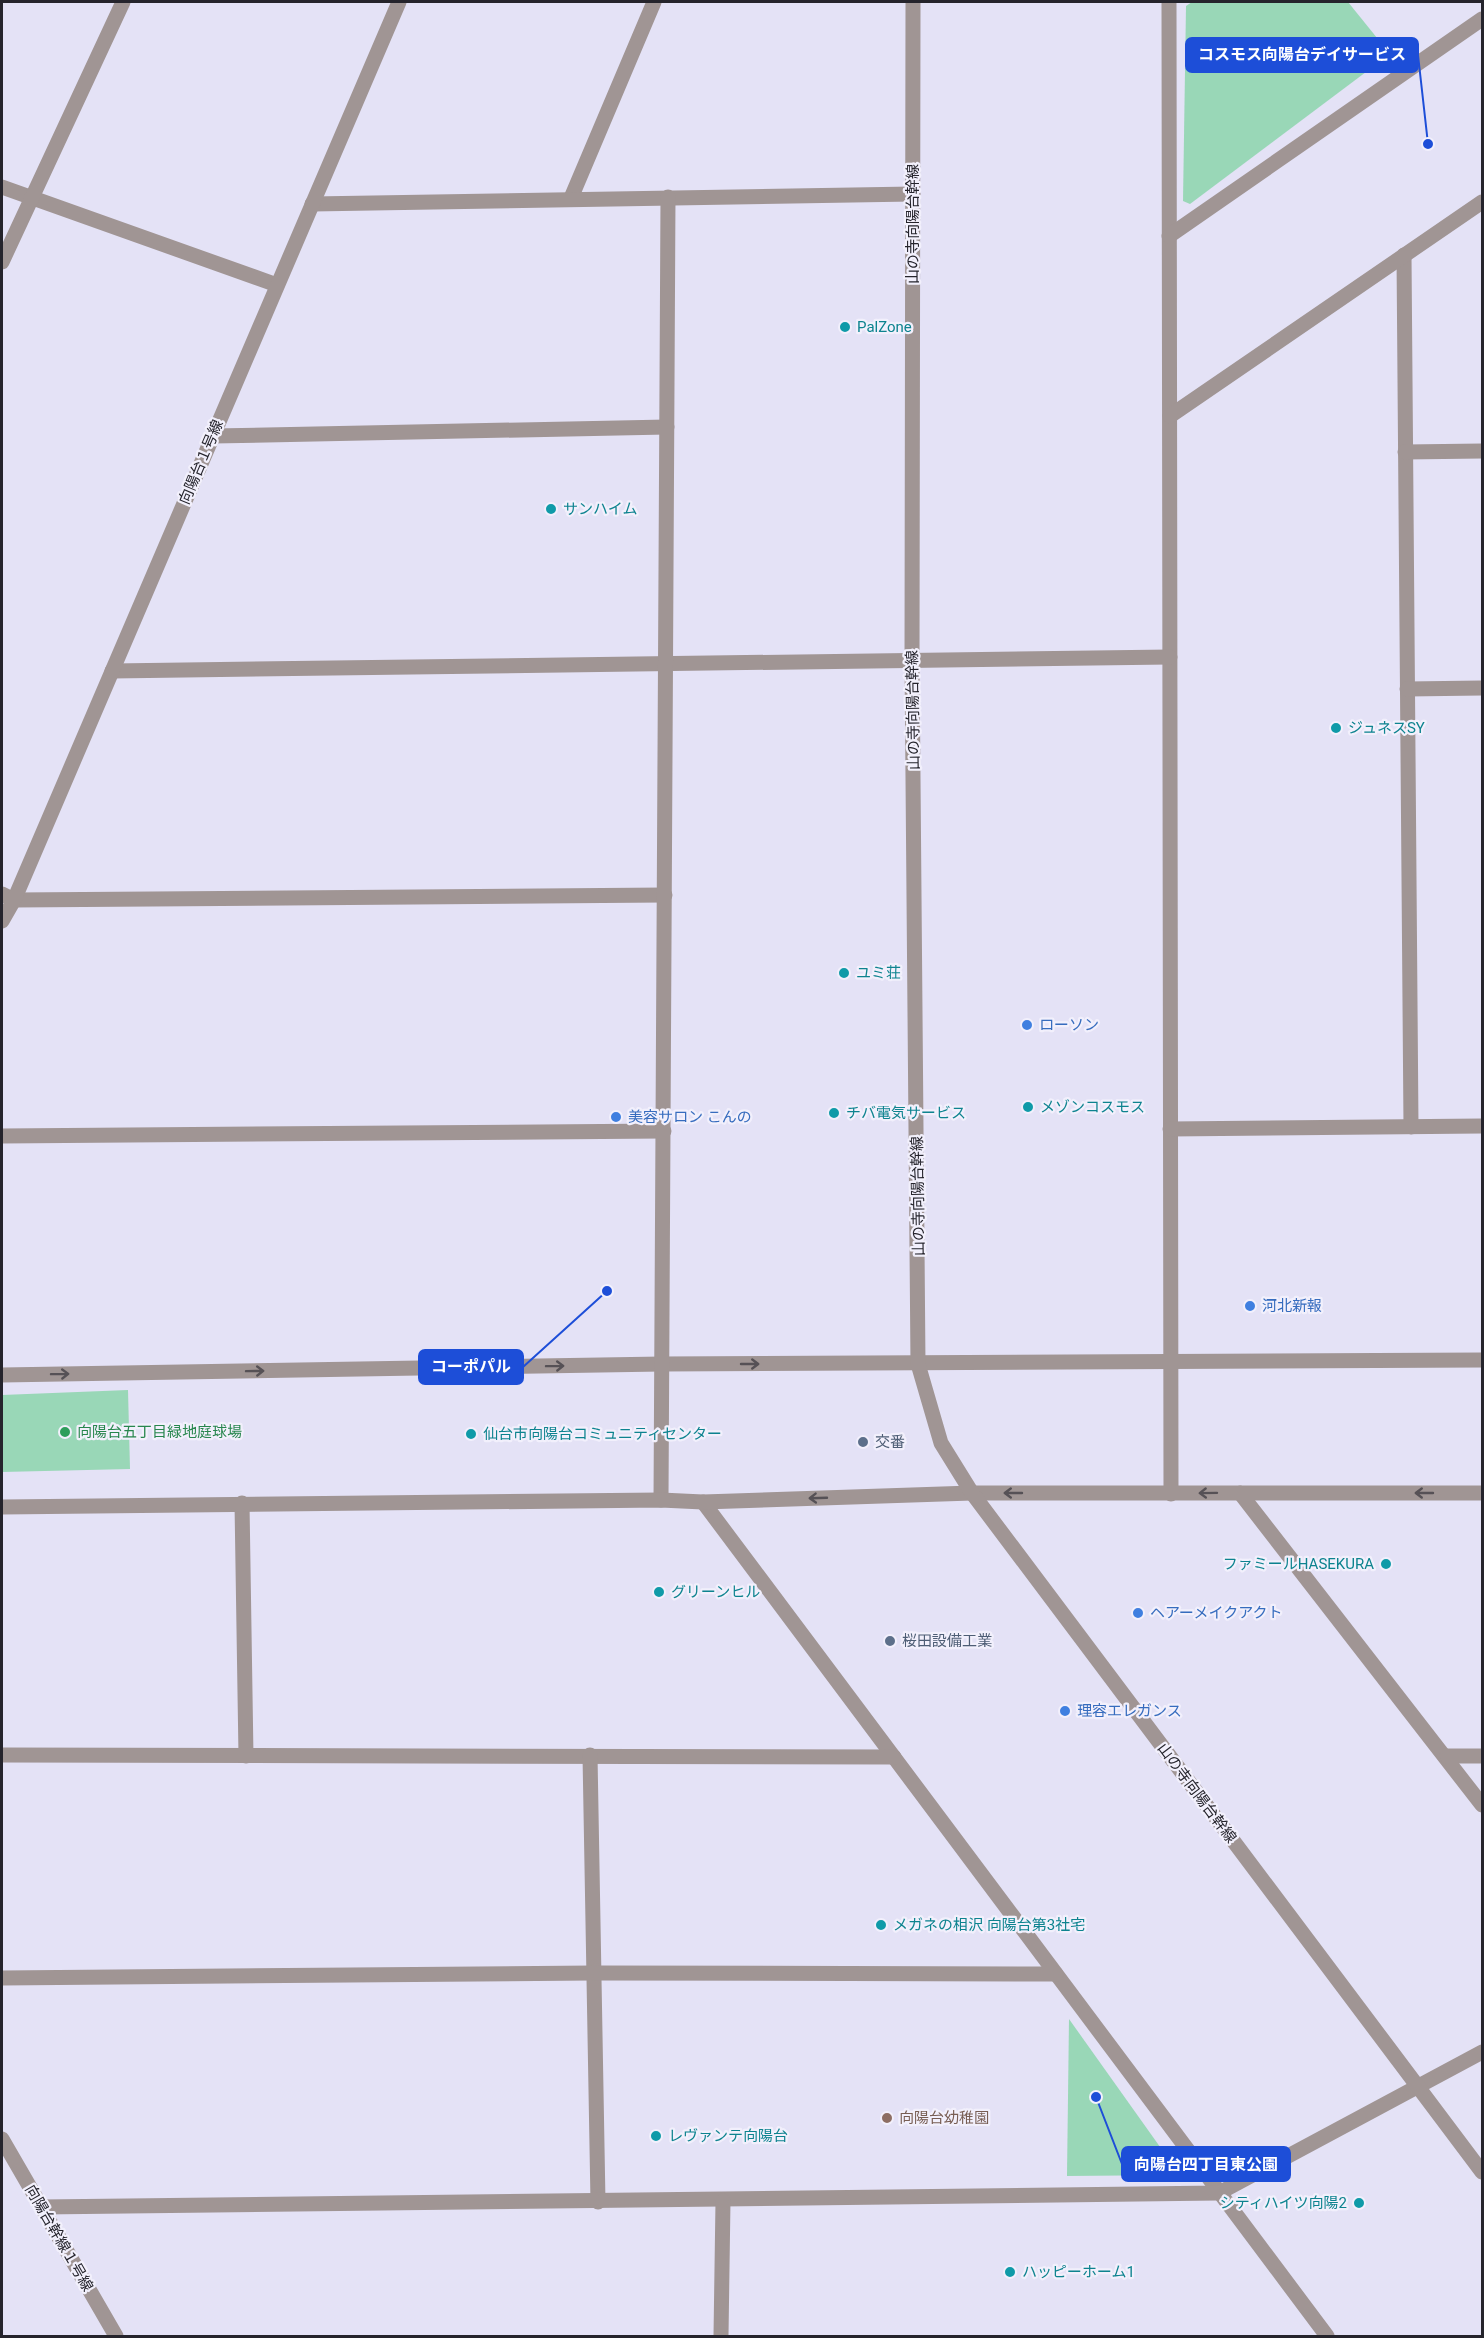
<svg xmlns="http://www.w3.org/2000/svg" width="1484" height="2338" font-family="Roboto,'Noto Sans JP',sans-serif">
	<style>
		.green { fill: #99d7b7 }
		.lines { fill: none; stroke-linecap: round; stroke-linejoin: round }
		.minor { stroke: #a09594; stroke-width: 15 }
		.tertiary { stroke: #a09594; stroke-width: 15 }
		.oneway { stroke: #565156 }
		.culture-dot { fill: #0f9aa8; stroke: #f2f0fc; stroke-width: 2 }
		.shop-dot { fill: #3f7fe0; stroke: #f2f0fc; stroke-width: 2 }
		.leisure-dot { fill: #2e9e5b; stroke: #f2f0fc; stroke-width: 2 }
		.service-dot { fill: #5c6f8a; stroke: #f2f0fc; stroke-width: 2 }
		.education-dot { fill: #8d6e63; stroke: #f2f0fc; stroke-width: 2 }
		.labels { text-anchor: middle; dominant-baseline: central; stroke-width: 4.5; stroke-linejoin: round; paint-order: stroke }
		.street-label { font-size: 15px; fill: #25242c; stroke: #f2f0fc }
		.culture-label { font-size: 15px; fill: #0d838f; stroke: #f2f0fc; text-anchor: start }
		.shop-label { font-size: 15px; fill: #366cbe; stroke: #f2f0fc; text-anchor: start }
		.leisure-label { font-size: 15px; fill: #27864d; stroke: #f2f0fc; text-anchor: start }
		.service-label { font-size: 15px; fill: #4e5e75; stroke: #f2f0fc; text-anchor: start }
		.education-label { font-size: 15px; fill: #785e54; stroke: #f2f0fc; text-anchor: start }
		.leader { fill: none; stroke: #1d4ed8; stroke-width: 2 }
		.callout-dot { fill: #1d4ed8; stroke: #f2f0fc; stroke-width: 2 }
		.callout { fill: #1d4ed8; stroke: #1d4ed8; stroke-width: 2 }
		.callout-label { font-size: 16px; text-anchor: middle; font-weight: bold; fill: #fff }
	</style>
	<rect width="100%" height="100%" fill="#e4e2f6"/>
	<g class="green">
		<polygon points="1192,2 1348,2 1390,54 1190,204 1183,201 1186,6"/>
		<polygon points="128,1390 130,1469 2,1472 2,1395"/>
		<polygon points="1069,2019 1180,2175 1067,2176"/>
	</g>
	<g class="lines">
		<g class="minor">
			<polyline points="1169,2 1171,1494"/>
			<polyline points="2,187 277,285"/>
			<polyline points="571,198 654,2"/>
			<polyline points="312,204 913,194"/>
			<polyline points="1169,236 1482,19"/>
			<polyline points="1404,255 1411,1127"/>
			<polyline points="2,262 123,2"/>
			<polyline points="1170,416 1482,202"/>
			<polyline points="213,436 667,427"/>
			<polyline points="1405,452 1482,451"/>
			<polyline points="112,671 1170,657"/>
			<polyline points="1407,689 1482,688"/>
			<polyline points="2,894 14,900 665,895"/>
			<polyline points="2,921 14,900 399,2"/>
			<polyline points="1170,1129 1482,1126"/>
			<polyline points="2,1136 664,1131"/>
			<polyline points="2,1375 662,1364 1482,1360"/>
			<polyline points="1240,1493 1482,1805"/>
			<polyline points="661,1500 668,197"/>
			<polyline points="703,1502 1327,2336"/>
			<polyline points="242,1503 246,1756"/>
			<polyline points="2,1507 661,1500 703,1502 972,1493 1482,1493"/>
			<polyline points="2,1755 894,1757"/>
			<polyline points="590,1755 598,2202"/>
			<polyline points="1447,1756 1482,1756"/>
			<polyline points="2,1978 593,1973 1056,1974"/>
			<polyline points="41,2207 1219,2193 1482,2052"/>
			<polyline points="721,2336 723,2201"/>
		</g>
		<g class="tertiary">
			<polyline points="913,2 912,661 918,1364 941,1443 972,1493 1482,2172"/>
			<polyline points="2,2139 116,2336"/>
		</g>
	</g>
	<defs><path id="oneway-shaft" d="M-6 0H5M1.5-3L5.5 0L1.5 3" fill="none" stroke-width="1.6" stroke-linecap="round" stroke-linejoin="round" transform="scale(1.5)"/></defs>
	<g class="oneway">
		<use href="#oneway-shaft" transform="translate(750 1364)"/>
		<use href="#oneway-shaft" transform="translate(555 1366) rotate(-1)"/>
		<use href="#oneway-shaft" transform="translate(255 1371) rotate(-1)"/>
		<use href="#oneway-shaft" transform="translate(60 1374) rotate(-1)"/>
		<use href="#oneway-shaft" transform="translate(1013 1493) rotate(-180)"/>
		<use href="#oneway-shaft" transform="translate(1208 1493) rotate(179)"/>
		<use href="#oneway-shaft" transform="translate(1424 1493) rotate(-180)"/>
		<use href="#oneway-shaft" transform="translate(818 1498) rotate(178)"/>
	</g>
	<g class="culture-dot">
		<circle cx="845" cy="327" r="6"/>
		<circle cx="551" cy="509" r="6"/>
		<circle cx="1336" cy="728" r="6"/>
		<circle cx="844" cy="973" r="6"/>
		<circle cx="1028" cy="1107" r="6"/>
		<circle cx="834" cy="1113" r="6"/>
		<circle cx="471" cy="1434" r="6"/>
		<circle cx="1386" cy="1564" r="6"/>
		<circle cx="659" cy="1592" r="6"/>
		<circle cx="881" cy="1925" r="6"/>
		<circle cx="656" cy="2136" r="6"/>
		<circle cx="1359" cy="2203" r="6"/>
		<circle cx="1010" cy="2272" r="6"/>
	</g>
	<g class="shop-dot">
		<circle cx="1027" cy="1025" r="6"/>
		<circle cx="616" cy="1117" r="6"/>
		<circle cx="1250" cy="1306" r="6"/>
		<circle cx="1138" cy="1613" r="6"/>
		<circle cx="1065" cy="1711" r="6"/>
	</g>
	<circle class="leisure-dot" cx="65" cy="1432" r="6"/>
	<g class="service-dot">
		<circle cx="863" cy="1442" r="6"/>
		<circle cx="890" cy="1641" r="6"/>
	</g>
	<circle class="education-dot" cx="887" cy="2118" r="6"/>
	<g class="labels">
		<g class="street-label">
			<text transform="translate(913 224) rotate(-90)">山の寺向陽台幹線</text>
			<text transform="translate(201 462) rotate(-67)">向陽台１号線</text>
			<text transform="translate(913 710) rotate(-91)">山の寺向陽台幹線</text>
			<text transform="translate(918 1196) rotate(-91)">山の寺向陽台幹線</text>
			<text transform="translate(1197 1793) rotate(53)">山の寺向陽台幹線</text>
			<text transform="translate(59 2238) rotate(60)">向陽台幹線１号線</text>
		</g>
		<g class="culture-label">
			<text x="857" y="327">PalZone</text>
			<text x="563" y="509">サンハイム</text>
			<text x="1348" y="728">ジュネスSY</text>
			<text x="856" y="973">ユミ荘</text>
			<text x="1040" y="1107">メゾンコスモス</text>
			<text x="846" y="1113">チバ電気サービス</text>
			<text x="483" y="1434">仙台市向陽台コミュニティセンター</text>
			<text x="1374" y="1564" text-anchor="end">ファミールHASEKURA</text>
			<text x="671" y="1592">グリーンヒル</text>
			<text x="893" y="1925">メガネの相沢 向陽台第3社宅</text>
			<text x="668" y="2136">レヴァンテ向陽台</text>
			<text x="1347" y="2203" text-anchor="end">シティハイツ向陽2</text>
			<text x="1022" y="2272">ハッピーホーム1</text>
		</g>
		<g class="shop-label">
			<text x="1039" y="1025">ローソン</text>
			<text x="628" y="1117">美容サロン こんの</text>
			<text x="1262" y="1306">河北新報</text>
			<text x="1150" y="1613">ヘアーメイクアクト</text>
			<text x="1077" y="1711">理容エレガンス</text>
		</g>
		<g class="leisure-label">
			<text x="77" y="1432">向陽台五丁目緑地庭球場</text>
		</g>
		<g class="service-label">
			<text x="875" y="1442">交番</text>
			<text x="902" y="1641">桜田設備工業</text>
		</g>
		<g class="education-label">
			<text x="899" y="2118">向陽台幼稚園</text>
		</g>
	</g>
	<path class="leader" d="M1428 144L1418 55M607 1291L523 1367M1096 2097L1122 2164"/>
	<g class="callout-dot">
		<circle cx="1428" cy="144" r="6"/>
		<circle cx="607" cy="1291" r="6"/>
		<circle cx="1096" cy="2097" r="6"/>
	</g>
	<g class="callout">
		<rect x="1186" y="38" width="232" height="34" rx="6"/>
		<rect x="419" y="1350" width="104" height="34" rx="6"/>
		<rect x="1122" y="2147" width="168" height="34" rx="6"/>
	</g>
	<g class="callout-label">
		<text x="1302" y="60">コスモス向陽台デイサービス</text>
		<text x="471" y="1372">コーポパル</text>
		<text x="1206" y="2170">向陽台四丁目東公園</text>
	</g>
	<rect width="1484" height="2338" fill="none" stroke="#25242c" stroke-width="6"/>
</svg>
